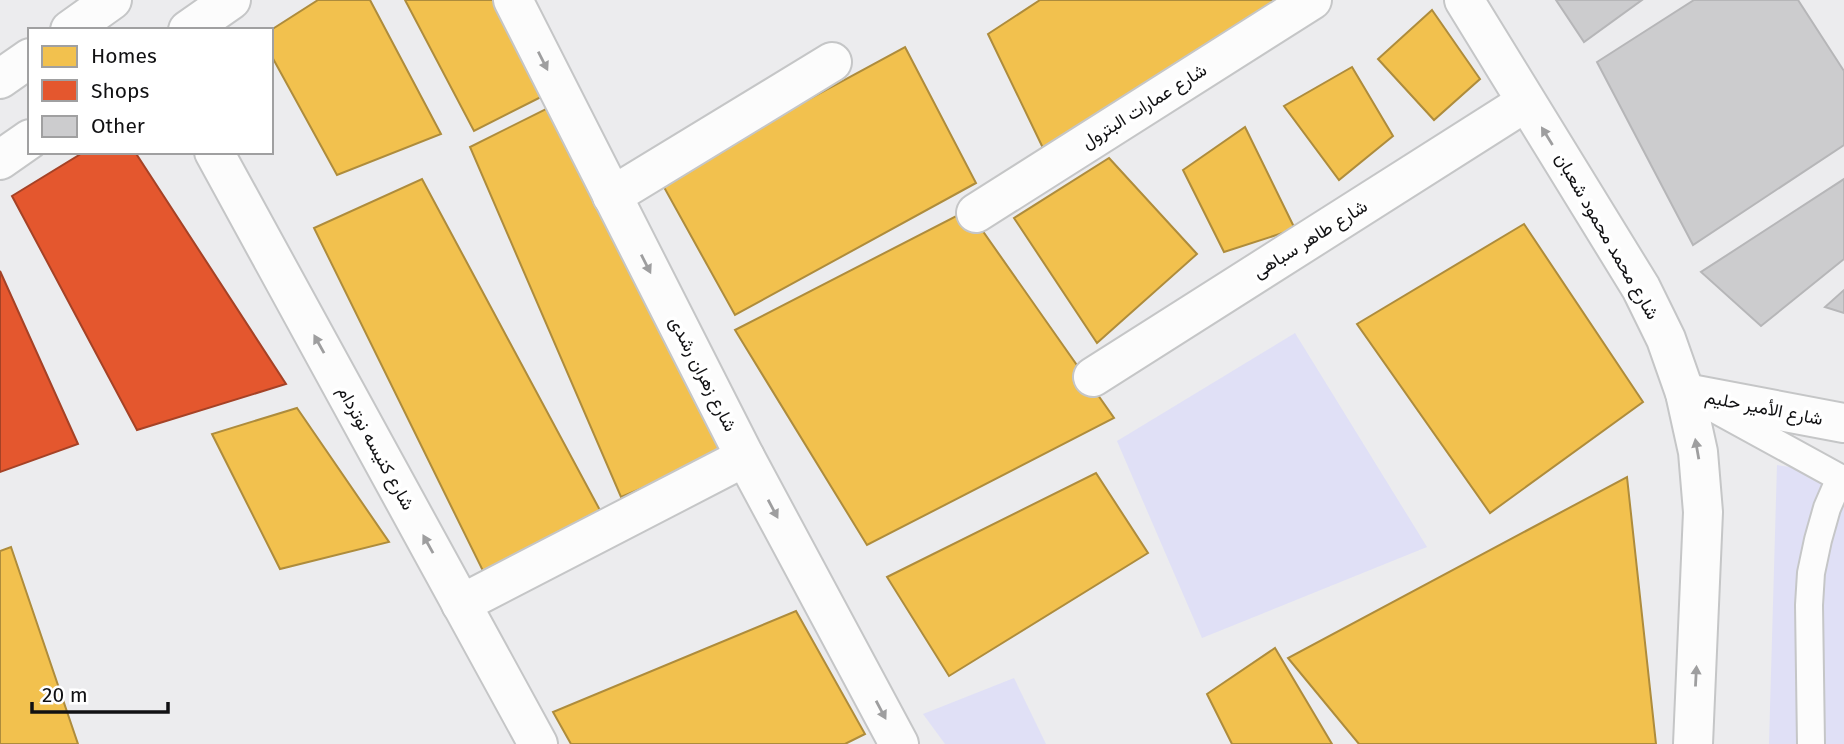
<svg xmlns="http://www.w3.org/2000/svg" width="1844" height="744" font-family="'Fira Sans',Vazirmatn,sans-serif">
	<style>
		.green { fill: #e0e0f6 }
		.homes { fill: #f2c14e; stroke: #ae8c3c; stroke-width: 2 }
		.shops { fill: #e4572e; stroke: #a54226; stroke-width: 2 }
		.building { fill: #ccccce; stroke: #b6b6b8; stroke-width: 2 }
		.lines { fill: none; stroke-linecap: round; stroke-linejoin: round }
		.service-casing { stroke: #c5c6c7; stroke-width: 30 }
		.minor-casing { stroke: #c5c6c7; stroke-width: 42 }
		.tertiary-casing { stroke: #c5c6c7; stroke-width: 42 }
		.primary-casing { stroke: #c5c6c7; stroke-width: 42 }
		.service { stroke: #fcfcfc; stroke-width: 26 }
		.minor { stroke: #fcfcfc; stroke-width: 38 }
		.tertiary { stroke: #fcfcfc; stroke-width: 38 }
		.primary { stroke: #fcfcfc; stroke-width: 38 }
		.oneway { fill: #9e9e9f }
		.labels { text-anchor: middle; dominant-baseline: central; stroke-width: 7; stroke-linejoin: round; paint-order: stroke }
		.street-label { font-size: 18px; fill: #111113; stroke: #fff }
	</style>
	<rect width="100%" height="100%" fill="#ececee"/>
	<g class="green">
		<polygon points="1295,333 1427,547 1202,638 1117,441"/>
		<polygon points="1777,465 1844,475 1844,744 1769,744"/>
		<polygon points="1014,678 1046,744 945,744 923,714"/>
	</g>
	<g class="homes">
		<polygon points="318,0 370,0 441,134 337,175 271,55 271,30"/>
		<polygon points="405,0 494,0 541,97 474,131"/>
		<polygon points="1040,0 1289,0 1043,148 988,34"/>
		<polygon points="1432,10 1480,79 1434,120 1378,59"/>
		<polygon points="905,47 976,183 735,315 660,180"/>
		<polygon points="1352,67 1393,136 1339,180 1284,106"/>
		<polygon points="554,105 722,455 621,497 470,147"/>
		<polygon points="1245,127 1295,229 1224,252 1183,170"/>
		<polygon points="1109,158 1197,254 1097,343 1014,218"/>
		<polygon points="422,179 602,514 485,575 314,228"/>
		<polygon points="968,210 1114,418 867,545 735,330"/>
		<polygon points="1524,224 1643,402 1490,513 1357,324"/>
		<polygon points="297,408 389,542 280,569 212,434"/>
		<polygon points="1096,473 1148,553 949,676 887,577"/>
		<polygon points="1627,477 1656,744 1359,744 1288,658"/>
		<polygon points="11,547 78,744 0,744 0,551"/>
		<polygon points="796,611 865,734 845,744 571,744 553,712"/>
		<polygon points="1275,648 1332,744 1232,744 1207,694"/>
	</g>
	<g class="shops">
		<polygon points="84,152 135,152 286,384 137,430 12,196"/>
		<polygon points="0,271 78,444 0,472"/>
	</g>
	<g class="building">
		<polygon points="1556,0 1642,0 1584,42"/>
		<polygon points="1694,0 1798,0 1844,71 1844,145 1693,245 1597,62"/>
		<polygon points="1844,179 1844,259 1761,326 1701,272"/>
		<polygon points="1844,290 1844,313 1825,307"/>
	</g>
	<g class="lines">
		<g class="service-casing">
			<g id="service">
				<polyline points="1711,407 1844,480"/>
				<polyline points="1811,744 1809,605 1811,573 1818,540 1827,508 1840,478"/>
			</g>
		</g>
		<g class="minor-casing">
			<g id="minor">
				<polyline points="513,0 745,457 899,744"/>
				<polyline points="214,152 538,744"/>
				<polyline points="612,196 832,62"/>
				<polyline points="976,213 1312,0"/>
				<polyline points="1093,377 1526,102"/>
				<polyline points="1685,393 1844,423"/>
				<polyline points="461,604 745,457"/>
			</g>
		</g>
		<g class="tertiary-casing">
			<polyline id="tertiary" points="1464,0 1641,288 1666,339 1685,393 1698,452 1703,512 1693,744"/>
		</g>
		<g class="primary-casing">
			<g id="primary">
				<polyline points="70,30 112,0"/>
				<polyline points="188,30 231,0"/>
				<polyline points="0,79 30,58"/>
				<polyline points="0,160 30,139"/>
			</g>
		</g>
		<use href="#service" class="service"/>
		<use href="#minor" class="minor"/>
		<use href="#tertiary" class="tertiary"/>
		<use href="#primary" class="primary"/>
	</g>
	<defs><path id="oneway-solid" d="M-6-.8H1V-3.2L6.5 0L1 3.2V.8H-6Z" transform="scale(1.75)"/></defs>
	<g class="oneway">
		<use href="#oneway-solid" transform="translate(543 61) rotate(63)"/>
		<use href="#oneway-solid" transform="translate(1547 136) rotate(-122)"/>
		<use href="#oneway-solid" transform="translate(646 264) rotate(63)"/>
		<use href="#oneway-solid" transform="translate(319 344) rotate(-119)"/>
		<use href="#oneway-solid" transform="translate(1697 449) rotate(-100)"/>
		<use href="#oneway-solid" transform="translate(773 509) rotate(62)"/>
		<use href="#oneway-solid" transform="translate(428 544) rotate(-119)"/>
		<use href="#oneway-solid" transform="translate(1696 676) rotate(-87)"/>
		<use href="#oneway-solid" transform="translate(881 710) rotate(62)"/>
	</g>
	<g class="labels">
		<g class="street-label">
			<text transform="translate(1144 106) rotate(-32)">شارع عمارات البترول</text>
			<text transform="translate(1607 236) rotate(60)">شارع محمد محمود شعبان</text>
			<text transform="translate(1310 239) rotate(-32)">شارع طاهر سباهى</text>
			<text transform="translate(703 374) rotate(63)">شارع زهران رشدى</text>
			<text transform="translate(1764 408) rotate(11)">شارع الأمير حليم</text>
			<text transform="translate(376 448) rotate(61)">شارع كنيسه نوتردام</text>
		</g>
	</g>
	<rect x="28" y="28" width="245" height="126" fill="#ffffff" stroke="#a0a0a1" stroke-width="2"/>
	<rect x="42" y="46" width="35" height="21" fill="#f2c14e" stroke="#a0a0a1" stroke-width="2"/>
	<text x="91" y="63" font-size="21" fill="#111113">Homes</text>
	<rect x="42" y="80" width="35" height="21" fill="#e4572e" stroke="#a0a0a1" stroke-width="2"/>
	<text x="91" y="98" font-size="21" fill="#111113">Shops</text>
	<rect x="42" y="116" width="35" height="21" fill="#ccccce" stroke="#a0a0a1" stroke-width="2"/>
	<text x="91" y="133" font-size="21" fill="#111113">Other</text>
	<path d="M32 702v10h136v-10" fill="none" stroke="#111113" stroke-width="3.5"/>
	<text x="42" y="702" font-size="21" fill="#111113" stroke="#ffffff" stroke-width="5" paint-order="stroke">20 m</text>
</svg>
